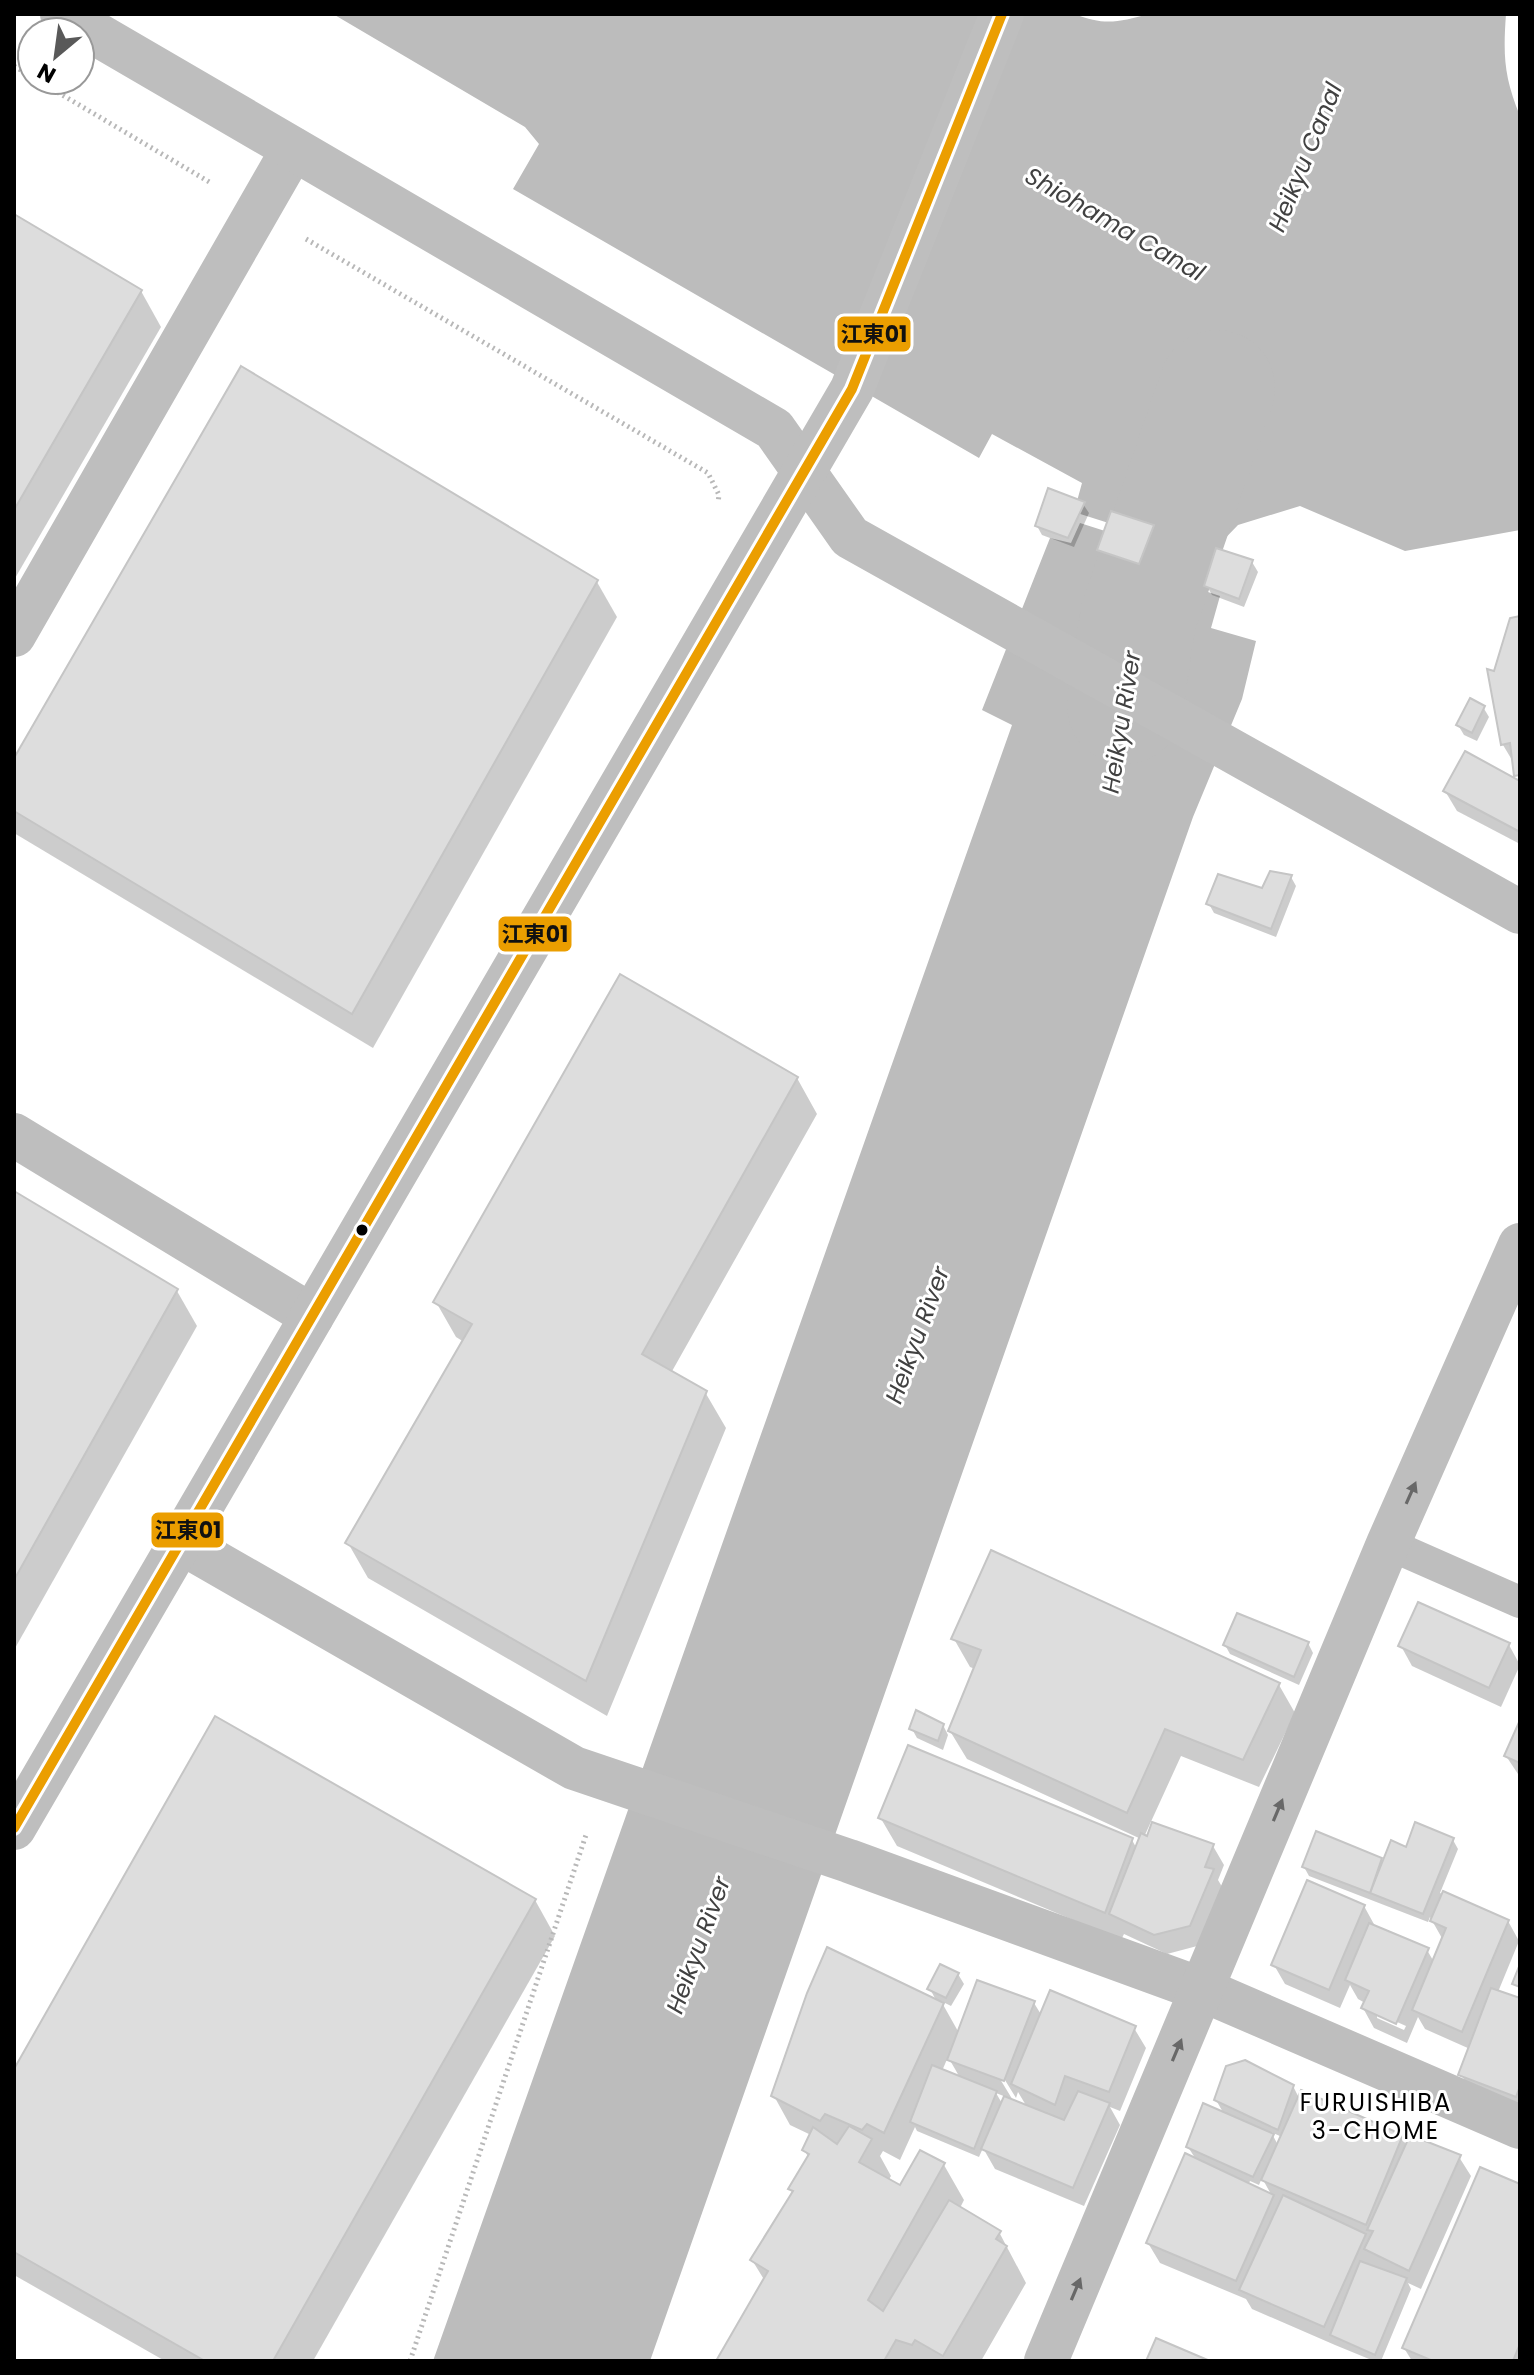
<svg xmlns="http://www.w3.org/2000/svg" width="1534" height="2375" font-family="Poppins,'Noto Sans JP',sans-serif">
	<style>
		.water { fill: #bcbcbc }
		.shadow { fill: #0003; fill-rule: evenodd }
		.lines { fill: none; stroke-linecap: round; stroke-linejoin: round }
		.river { stroke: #bcbcbc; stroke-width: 116 }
		.building { fill: #ddd; stroke: #c5c5c5; stroke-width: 2 }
		.path { stroke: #b8b8b8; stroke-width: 5; stroke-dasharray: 2 4; stroke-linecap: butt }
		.service { stroke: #bebebe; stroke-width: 32 }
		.pedestrian { stroke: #bebebe; stroke-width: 44 }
		.minor { stroke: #bebebe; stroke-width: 44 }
		.tertiary { stroke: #bebebe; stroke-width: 44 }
		.bus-1-casing { stroke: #fff; stroke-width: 16 }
		.bus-1 { stroke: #eb9e00; stroke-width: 10 }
		.oneway { fill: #686868 }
		.bus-dot { fill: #000; stroke: #fff; stroke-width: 3 }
		.labels { text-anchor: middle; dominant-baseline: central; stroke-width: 6; stroke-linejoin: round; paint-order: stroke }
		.water-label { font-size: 24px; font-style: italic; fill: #414141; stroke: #fff }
		.neighbourhood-label { font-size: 24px; letter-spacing: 2px; fill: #000; stroke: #fff }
		.line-badge { stroke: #fff; stroke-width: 3 }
		.pale-badge-label { font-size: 22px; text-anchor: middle; font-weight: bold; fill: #111 }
	</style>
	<rect width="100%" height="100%" fill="#fff"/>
	<g class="water">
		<path d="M 333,14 L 1075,14 C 1104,26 1119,22 1149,14 L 1506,14 C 1503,56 1504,77 1520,116 L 1520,530 L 1405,551 L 1300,506 L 1238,525 L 1209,555 L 1074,512 L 1082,483 L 992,434 L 979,458 L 513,189 L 539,144 L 525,127 Z"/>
		<polygon points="1080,523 1205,563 1199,589 1220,596 1211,628 1256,641 1242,699 1193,817 650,2361 433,2361 1012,725 982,710 1050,538 1071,543"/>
	</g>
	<g class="shadow">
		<polygon points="14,216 141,291 161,327 14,580"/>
		<polygon points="1083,504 1089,513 1074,547 1042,535 1037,526"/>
		<polygon points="1152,526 1158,536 1144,573 1104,560 1099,550"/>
		<polygon points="1252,562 1258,572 1244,607 1212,595 1207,586"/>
		<polygon points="597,582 617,617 373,1048 14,833 14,762"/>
		<polygon points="1520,618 1520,782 1515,765 1503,745 1489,672 1495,673"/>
		<polygon points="1483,707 1489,717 1477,741 1464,735 1458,725"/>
		<polygon points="1520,784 1520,844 1457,811 1445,791"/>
		<polygon points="1291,877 1296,886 1276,937 1214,913 1209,904 1263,891"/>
		<polygon points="797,1078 817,1114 671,1373 705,1392 726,1428 607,1716 368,1578 348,1543 464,1342 456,1337 436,1302"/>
		<polygon points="14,1193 177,1291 197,1326 14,1650"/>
		<polygon points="954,1639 1279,1685 1295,1713 1259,1787 1181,1756 1144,1837 1213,1846 1224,1865 1218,1880 1224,1890 1201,1945 1167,1954 1124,1934 1121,1940 897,1846 880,1817 1132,1840 1137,1849 1141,1839 967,1759 950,1731 975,1669 970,1667"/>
		<polygon points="1308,1643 1313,1653 1299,1685 1230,1654 1225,1645"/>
		<polygon points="1509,1645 1520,1665 1501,1707 1412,1666 1401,1646"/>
		<polygon points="1520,1724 1520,1777 1506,1756"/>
		<polygon points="943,1725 948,1735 943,1750 917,1738 912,1729"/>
		<path d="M 1453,1840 L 1458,1849 L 1440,1893 L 1508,1921 L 1519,1941 L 1498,1992 L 1520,2001 L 1520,2113 L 1472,2094 L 1461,2074 L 1470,2049 L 1425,2029 L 1418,2017 L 1407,2043 L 1374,2028 L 1363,2008 L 1365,2003 L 1358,1999 L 1350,1985 L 1340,2008 L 1285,1984 L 1274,1965 L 1364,1906 L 1375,1926 L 1427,1950 L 1434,1962 L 1443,1940 L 1430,1917 L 1428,1922 L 1309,1876 L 1304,1867 L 1381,1860 L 1384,1864 L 1407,1849 ZM 1377,2013 L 1406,2026 L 1404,2030 L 1377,2018 Z"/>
		<polygon points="535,1900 555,1936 313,2361 165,2361 14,2275 14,2073"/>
		<path d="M 958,1974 L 964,1984 L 951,2006 L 941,2001 L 959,2033 L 1034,2003 L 1042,2016 L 1134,2028 L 1146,2048 L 1120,2111 L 1110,2107 L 1120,2125 L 1084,2206 L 995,2169 L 983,2148 L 979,2157 L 917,2131 L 915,2127 L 900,2160 L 883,2151 L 880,2156 L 891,2176 L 888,2181 L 900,2187 L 944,2165 L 964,2200 L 960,2208 L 999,2232 L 1026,2283 L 981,2361 L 718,2361 L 765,2281 L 752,2260 L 793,2194 L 790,2189 L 809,2158 L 804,2150 L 811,2135 L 790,2125 L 774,2096 L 937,2002 L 930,1989 ZM 948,2057 L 955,2069 L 960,2078 L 942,2071 ZM 1000,2072 L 1016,2098 L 1018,2092 L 1027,2107 L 1014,2102 L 997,2074 ZM 996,2093 L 1006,2097 L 1003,2105 Z"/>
		<path d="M 1293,2086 L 1299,2098 L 1401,2137 L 1407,2146 L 1459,2157 L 1471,2176 L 1421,2289 L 1408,2283 L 1411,2289 L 1381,2361 L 1374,2361 L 1335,2345 L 1252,2309 L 1246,2299 L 1160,2263 L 1148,2243 L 1197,2161 L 1188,2147 L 1224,2114 L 1216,2100 ZM 1271,2132 L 1282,2137 L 1278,2145 ZM 1262,2178 L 1272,2196 L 1248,2185 L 1250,2181 L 1259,2185 Z"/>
		<polygon points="1520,2186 1520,2361 1412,2361 1404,2348"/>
	</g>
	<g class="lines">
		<polyline class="river" points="1125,706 1138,618 1217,388"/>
	</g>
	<g class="building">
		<polygon points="14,214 142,290 14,510"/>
		<polygon points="241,366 598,580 352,1014 14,811 14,758"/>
		<polygon points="1048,488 1085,502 1068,538 1035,526"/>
		<polygon points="1111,511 1154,525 1139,564 1097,550"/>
		<polygon points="1216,548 1253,560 1239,599 1204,586"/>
		<polygon points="1520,616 1520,775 1514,776 1510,743 1501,745 1487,669 1494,671 1510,618"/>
		<polygon points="1470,698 1485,706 1472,733 1456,725"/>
		<polygon points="1465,751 1520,781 1520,832 1443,791"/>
		<polygon points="1270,871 1292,875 1271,929 1206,904 1218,874 1262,888"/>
		<polygon points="620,974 798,1077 642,1354 707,1391 586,1681 345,1543 472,1324 433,1302"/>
		<polygon points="14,1191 178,1289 14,1580"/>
		<polygon points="991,1550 1280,1683 1243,1760 1165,1729 1127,1813 948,1731 981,1650 951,1639"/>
		<polygon points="1418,1602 1510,1643 1489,1688 1398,1646"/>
		<polygon points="1237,1613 1309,1642 1294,1677 1223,1645"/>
		<polygon points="916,1710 944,1724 938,1741 909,1729"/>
		<polygon points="215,1716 536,1899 273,2361 205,2361 14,2252 14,2069"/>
		<polygon points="1520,1720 1520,1763 1504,1756"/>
		<polygon points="908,1745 1133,1838 1105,1913 878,1818"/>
		<polygon points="1152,1822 1214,1844 1205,1867 1214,1869 1190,1926 1154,1935 1109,1914 1141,1833 1147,1836"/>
		<polygon points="1415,1822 1454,1838 1423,1914 1370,1893 1391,1840 1406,1847"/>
		<polygon points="1316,1831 1382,1858 1370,1893 1302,1867"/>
		<polygon points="1307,1880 1365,1905 1329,1990 1271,1965"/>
		<polygon points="1443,1891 1509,1920 1462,2032 1412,2010 1446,1928 1430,1921"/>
		<polygon points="1369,1923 1429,1948 1396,2024 1361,2008 1369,1991 1345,1980"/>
		<polygon points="827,1947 944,2003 884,2133 867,2124 862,2130 825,2114 820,2121 771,2096 807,1993"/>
		<polygon points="940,1964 959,1973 946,1998 927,1989"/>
		<polygon points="1520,1964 1520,1987 1512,1984"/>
		<polygon points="977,1980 1035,2001 1004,2081 947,2060"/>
		<polygon points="1491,1988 1520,1998 1520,2086 1516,2097 1458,2075"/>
		<polygon points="1050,1990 1136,2026 1109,2092 1065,2076 1055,2105 1011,2084"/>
		<polygon points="1245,2060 1294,2085 1278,2130 1214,2100 1226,2066"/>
		<polygon points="932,2065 997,2091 974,2149 910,2122"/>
		<polygon points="1301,2090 1403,2135 1366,2225 1261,2180"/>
		<polygon points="1078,2091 1110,2103 1073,2188 981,2149 1004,2096 1064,2120"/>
		<polygon points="1203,2103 1274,2134 1253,2177 1186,2147"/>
		<polygon points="849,2126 872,2139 859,2162 900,2185 920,2150 945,2163 868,2300 883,2311 949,2200 1001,2231 996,2239 1007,2246 943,2356 915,2340 912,2345 896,2340 884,2361 716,2361 768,2271 750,2260 793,2191 788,2189 809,2154 802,2150 813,2127 837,2144"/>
		<polygon points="1410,2135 1461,2155 1409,2271 1364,2249 1373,2231 1367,2230"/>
		<polygon points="1185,2153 1274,2195 1236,2281 1146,2243"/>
		<polygon points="1480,2167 1520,2184 1520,2344 1513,2361 1433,2361 1402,2348"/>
		<polygon points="1283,2195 1366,2234 1324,2327 1239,2290"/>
		<polygon points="1360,2261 1407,2278 1375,2355 1330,2335"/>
		<polygon points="1156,2338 1210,2361 1146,2361"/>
	</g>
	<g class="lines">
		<g class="path">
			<polyline points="14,66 32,77"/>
			<polyline points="37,80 211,183"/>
			<polyline points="306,239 708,473 719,495 718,503"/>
			<polyline points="410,2361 587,1832"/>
		</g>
		<polyline class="service" points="1388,1544 1520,1602"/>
		<g class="pedestrian">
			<polyline points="14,635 293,149"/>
			<polyline points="14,1135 312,1316"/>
		</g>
		<g class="minor">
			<polyline points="180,1542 574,1768 849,1861 1203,1990 1520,2127"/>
			<polyline points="1046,2361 1388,1544 1520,1245"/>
		</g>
		<g class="tertiary">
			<polyline points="62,14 774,429 850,537 1520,912"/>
			<polyline points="14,1828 852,389 1002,14"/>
		</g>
		<g class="bus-1-casing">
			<polyline id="bus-1" points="14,1828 852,389 1002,14"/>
		</g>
		<use href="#bus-1" class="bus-1"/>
	</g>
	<defs><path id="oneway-solid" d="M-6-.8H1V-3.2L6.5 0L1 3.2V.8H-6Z" transform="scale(2)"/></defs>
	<g class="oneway">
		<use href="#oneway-solid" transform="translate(1411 1493) rotate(-66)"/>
		<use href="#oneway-solid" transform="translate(1278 1810) rotate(-67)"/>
		<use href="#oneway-solid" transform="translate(1177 2050) rotate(-67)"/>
		<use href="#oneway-solid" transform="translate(1076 2289) rotate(-67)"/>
	</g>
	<circle class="bus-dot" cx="362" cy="1230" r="7"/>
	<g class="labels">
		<g class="water-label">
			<text transform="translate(1305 157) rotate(-68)">Heikyu Canal</text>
			<text transform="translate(1115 224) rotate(30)">Shiohama Canal</text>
			<text transform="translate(1121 722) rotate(-81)">Heikyu River</text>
			<text transform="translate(917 1335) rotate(-70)">Heikyu River</text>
			<text transform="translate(698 1945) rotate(-70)">Heikyu River</text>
		</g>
		<g class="neighbourhood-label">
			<text x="1376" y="2102">FURUISHIBA<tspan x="1376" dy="28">3-CHOME</tspan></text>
		</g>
	</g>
	<g class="line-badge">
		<rect x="836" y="315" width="76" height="38" rx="8" fill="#eb9e00"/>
		<rect x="497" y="915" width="76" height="38" rx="8" fill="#eb9e00"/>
		<rect x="150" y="1511" width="75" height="38" rx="8" fill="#eb9e00"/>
	</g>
	<g class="pale-badge-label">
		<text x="874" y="342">江東01</text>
		<text x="535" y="942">江東01</text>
		<text x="188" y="1538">江東01</text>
	</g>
	<rect width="1534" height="2375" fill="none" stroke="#000000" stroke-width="32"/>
	<g transform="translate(56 56) rotate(209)"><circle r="38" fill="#ffffff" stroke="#999999" stroke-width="2"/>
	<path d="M0-6L14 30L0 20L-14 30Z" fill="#595959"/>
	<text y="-12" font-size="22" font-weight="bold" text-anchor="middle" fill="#000000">N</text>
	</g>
</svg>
